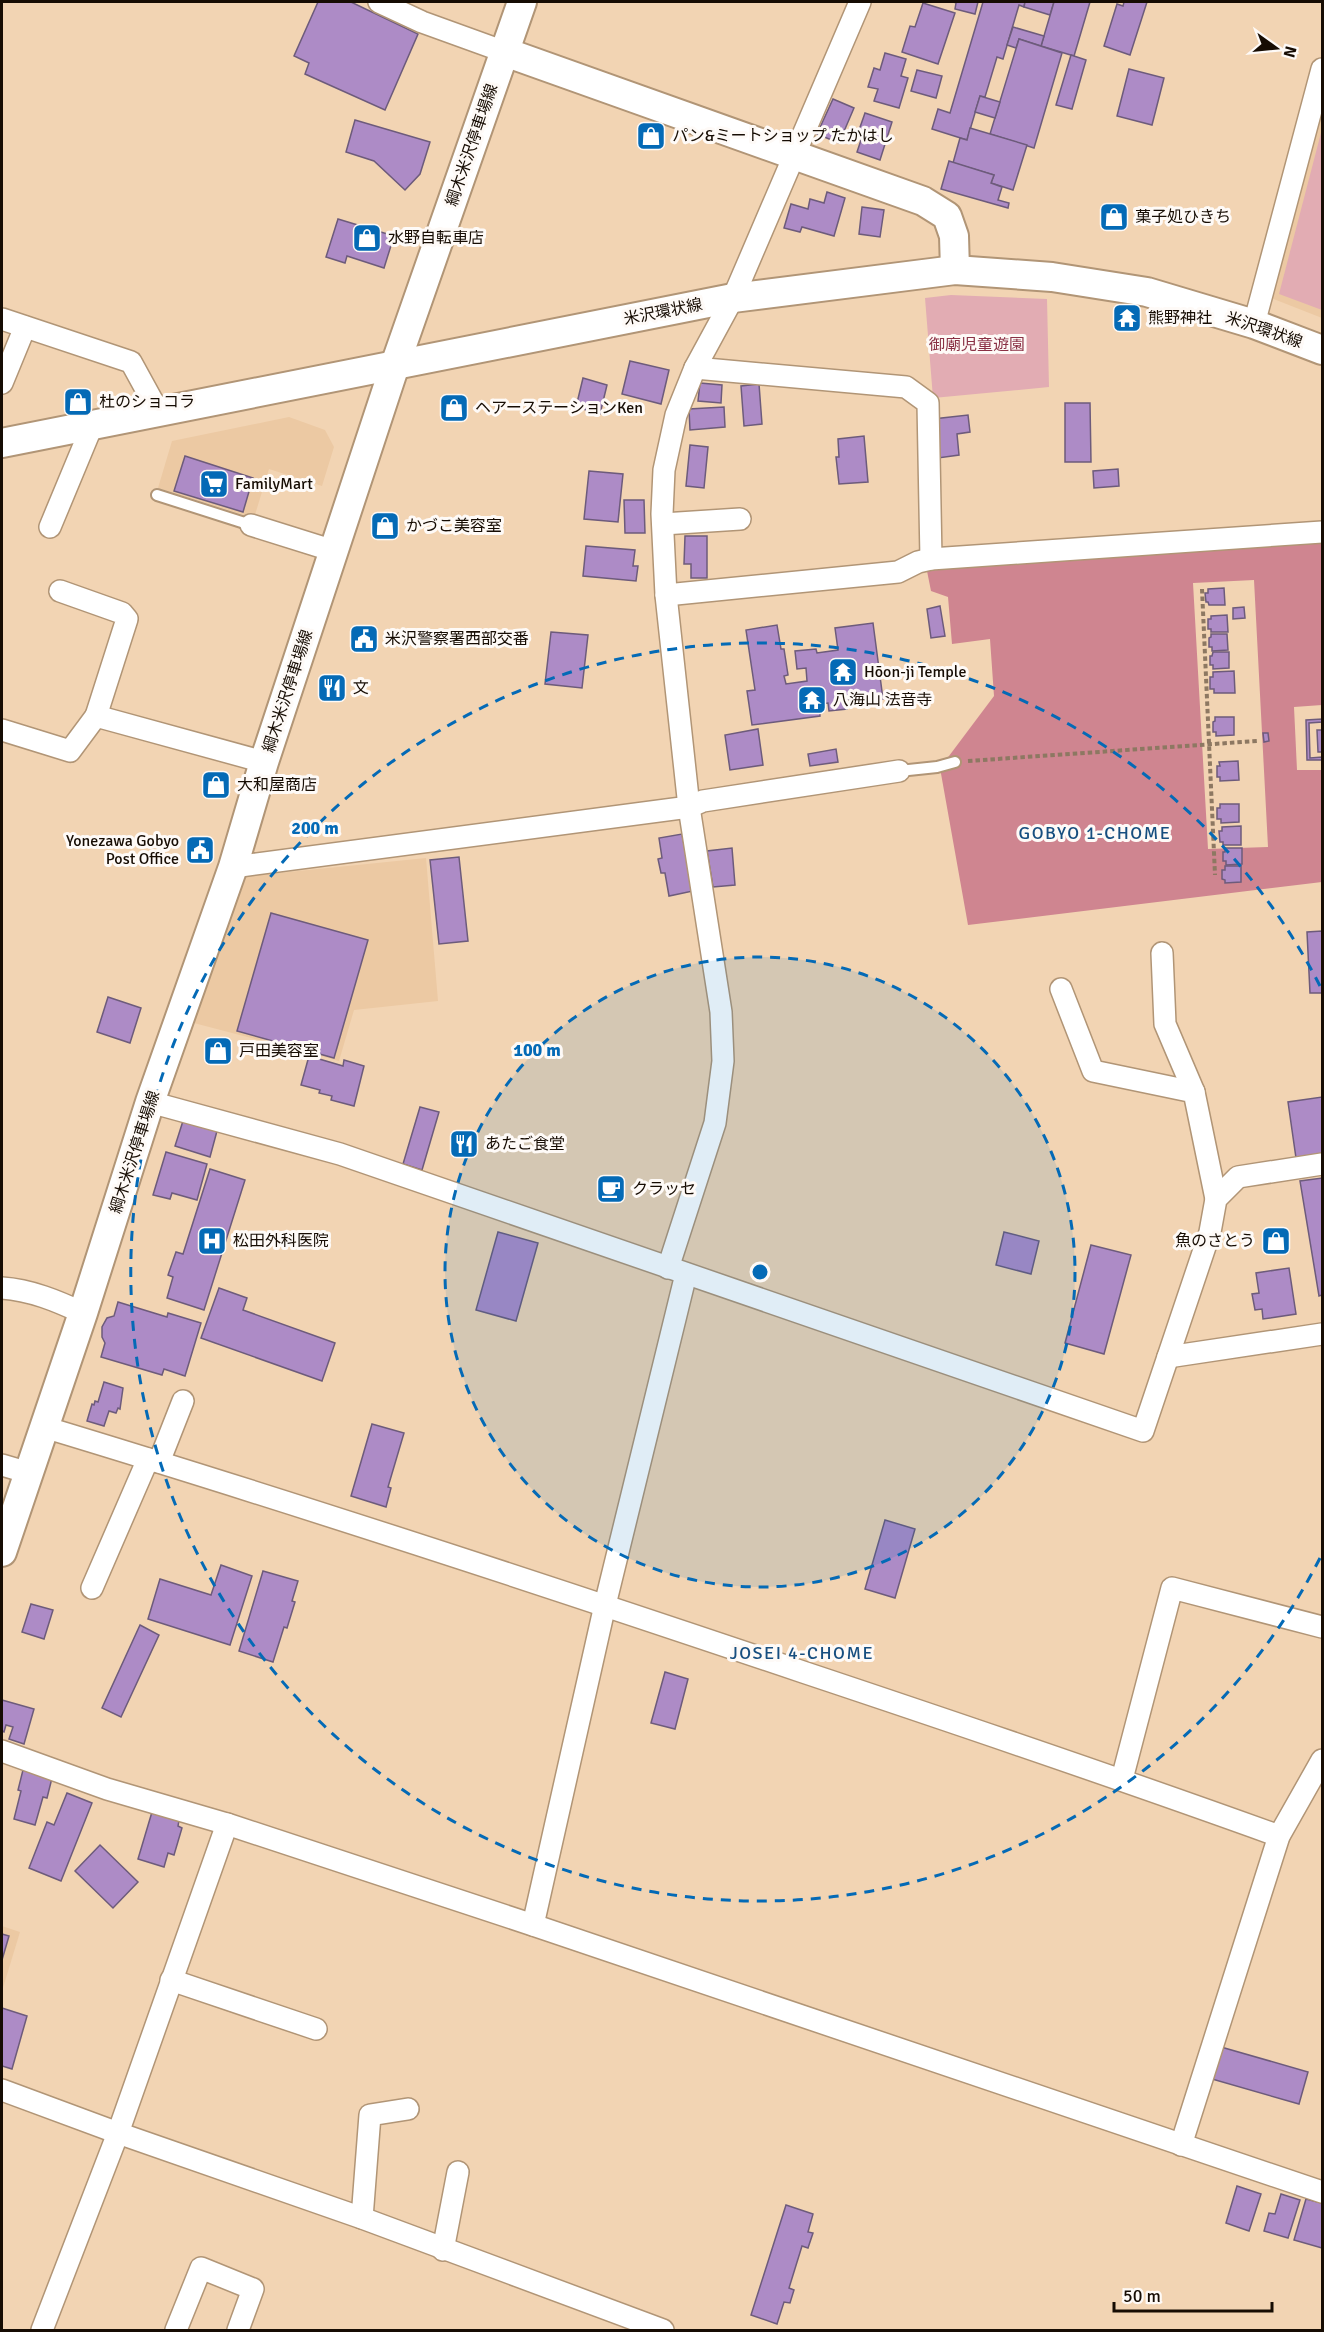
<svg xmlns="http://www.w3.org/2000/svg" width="1324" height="2332" font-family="Signika,'Noto Sans JP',sans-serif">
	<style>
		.built { fill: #ecc9a3 }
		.green { fill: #e2acb3 }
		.forest { fill: #cf8590; fill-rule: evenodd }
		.building { fill: #ad8bc6; stroke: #6d5b7b; stroke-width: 1.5 }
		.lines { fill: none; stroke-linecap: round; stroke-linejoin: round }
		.lane-casing { stroke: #b19576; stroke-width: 14 }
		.street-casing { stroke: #b19576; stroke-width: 24 }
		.secondary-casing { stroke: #b19576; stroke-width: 32 }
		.path { stroke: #8d7862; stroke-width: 4; stroke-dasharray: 4.5 3; stroke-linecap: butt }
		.lane { stroke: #fff; stroke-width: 10 }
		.street { stroke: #fff; stroke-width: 21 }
		.secondary { stroke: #fff; stroke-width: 28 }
		.ring { fill: none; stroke: #046ab6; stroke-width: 3; stroke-dasharray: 10 8 }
		.labels { text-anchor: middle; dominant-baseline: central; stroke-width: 6; stroke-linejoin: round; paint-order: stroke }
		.poi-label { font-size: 16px; fill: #160c03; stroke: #fefaf7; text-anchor: start }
		.street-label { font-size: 16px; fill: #160c03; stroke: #fefaf7 }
		.park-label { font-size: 16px; fill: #8a3145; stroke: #fefaf7 }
		.neighbourhood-label { font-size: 18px; letter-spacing: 1.5px; fill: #174e7f; stroke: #fefaf7 }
		.centre { fill: #046ab6; stroke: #fefaf7; stroke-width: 3 }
		.ring-label { font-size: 18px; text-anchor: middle; font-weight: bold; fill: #046ab6; stroke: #fefaf7; stroke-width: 6; stroke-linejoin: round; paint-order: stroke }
	</style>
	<rect width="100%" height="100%" fill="#f2d4b3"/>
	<g class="built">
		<polygon points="1322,102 1322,318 1271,298"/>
		<polygon points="289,417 325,430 334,447 322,486 269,469 254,518 158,488 172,441"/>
		<polygon points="426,858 438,1001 354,1010 339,1061 190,1022 238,877"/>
		<polygon points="2,1926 20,1932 2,1991"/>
	</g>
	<g class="green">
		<polygon points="1322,129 1322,310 1279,294"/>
		<polygon points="951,295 1047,299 1049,387 933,398 925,298"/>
	</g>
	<path class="forest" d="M 1322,535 L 1322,705 L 1294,707 L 1297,770 L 1322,770 L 1322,882 L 968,925 L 940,768 L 994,696 L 990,639 L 952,644 L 948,597 L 931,591 L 926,566 ZM 1254,580 L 1268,847 L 1208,849 L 1193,583 Z"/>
	<g class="building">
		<polygon points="318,2 351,2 418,34 385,110 305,74 309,63 294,56"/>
		<polygon points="954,2 978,2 975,14 955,9 956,3"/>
		<polygon points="983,2 1025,2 1024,7 1019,5 1003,59 997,57 985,97 980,96 967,140 932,129 938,109 950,113"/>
		<polygon points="1025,2 1054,2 1050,15 1024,7"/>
		<polygon points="1054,2 1090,2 1074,56 1041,46"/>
		<polygon points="1124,2 1147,2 1130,55 1104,46 1117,4 1123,6"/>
		<polygon points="923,3 955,13 938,64 902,52 910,26 915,27"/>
		<polygon points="1013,27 1044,36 1041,46 1019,39 1016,48 1007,45"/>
		<polygon points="1019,39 1062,53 1034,148 990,134"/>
		<polygon points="885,53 906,59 901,76 908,78 899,108 874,101 878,89 868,87 874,68 880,70"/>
		<polygon points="1071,55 1086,60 1072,109 1056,105"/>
		<polygon points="1129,69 1164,78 1152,125 1117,116"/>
		<polygon points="917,70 942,76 936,98 911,91"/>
		<polygon points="980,96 1000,102 995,118 975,112"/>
		<polygon points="833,99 854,108 839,143 817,134"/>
		<polygon points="865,113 892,122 880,160 857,152 863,134 858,133"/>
		<polygon points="355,120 430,142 420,174 405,190 374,161 346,152"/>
		<polygon points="970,128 1027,145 1013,190 991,183 994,175 953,163 960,138 967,140"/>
		<polygon points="949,161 994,175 991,183 1002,187 998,200 1009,203 1008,208 941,189"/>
		<polygon points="827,192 845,198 834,236 802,227 800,232 784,228 791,204 808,209 810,199 824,203"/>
		<polygon points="862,207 884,210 880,237 859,234"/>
		<polygon points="338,219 394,236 384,268 347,256 345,263 326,257"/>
		<polygon points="630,361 669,370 661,404 622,394"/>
		<polygon points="583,378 607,385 600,414 576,407"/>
		<polygon points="700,383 722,385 721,403 698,401"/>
		<polygon points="759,384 762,424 744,426 741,386"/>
		<polygon points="1065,403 1090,403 1091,462 1065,462"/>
		<polygon points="724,407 725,427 690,430 689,409"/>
		<polygon points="968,415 970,432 957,434 959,455 938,458 933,419"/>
		<polygon points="864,436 868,482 839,484 836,457 839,457 838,439"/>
		<polygon points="690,445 708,447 704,488 686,486"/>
		<polygon points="185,456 253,478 243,512 174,491"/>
		<polygon points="1118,469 1119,486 1094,488 1093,471"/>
		<polygon points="589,471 623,474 618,522 584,519"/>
		<polygon points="624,500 644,500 645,533 625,533"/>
		<polygon points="685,536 707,536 707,578 691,578 691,564 684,564"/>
		<polygon points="586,546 635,550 633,566 638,566 636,581 583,576"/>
		<polygon points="1224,588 1225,605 1209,605 1208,602 1206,602 1205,593 1208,593 1208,589"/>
		<polygon points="940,606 945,636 931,638 927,609"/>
		<polygon points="1244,607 1245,618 1233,619 1233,608"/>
		<polygon points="1227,615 1228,632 1211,632 1211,629 1208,629 1208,619 1211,619 1211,616"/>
		<polygon points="873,623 883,699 858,702 857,698 846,700 847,709 829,711 828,703 819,704 820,716 752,725 747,691 755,690 746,630 777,625 781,649 784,649 788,675 784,676 786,684 807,681 806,668 797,669 795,651 816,649 817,653 838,650 835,628"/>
		<polygon points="551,632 588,635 582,688 545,684"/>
		<polygon points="1211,634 1227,634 1228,650 1212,651 1212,647 1209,647 1209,638 1211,637"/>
		<polygon points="1213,652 1229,652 1229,668 1213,669 1213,665 1210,665 1210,656 1212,656"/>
		<polygon points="1234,671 1235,693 1214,693 1214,689 1210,689 1210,677 1213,677 1213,672"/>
		<polygon points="1215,717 1234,717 1234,735 1216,736 1216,732 1213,732 1213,722 1215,721"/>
		<polygon points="1322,719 1322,722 1309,723 1310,758 1322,757 1322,760 1307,760 1306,720"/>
		<polygon points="758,729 763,765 730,770 725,735"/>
		<polygon points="1317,730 1322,730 1322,752 1318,752"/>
		<polygon points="1263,733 1268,733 1269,741 1264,742"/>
		<polygon points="836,749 838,762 810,766 808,754"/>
		<polygon points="1238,761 1239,780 1220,781 1220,777 1217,777 1217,766 1220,766 1219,762"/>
		<polygon points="1220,804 1239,804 1239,822 1221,823 1221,819 1217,819 1217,808 1220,808"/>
		<polygon points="1241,826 1241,845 1223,845 1223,842 1220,842 1219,831 1222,831 1222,827"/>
		<polygon points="682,834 693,891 669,896 665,873 661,873 658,859 662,858 659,838"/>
		<polygon points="732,848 735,885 713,887 707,851"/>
		<polygon points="1225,848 1242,848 1242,864 1226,865 1226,861 1223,861 1223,852 1225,852"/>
		<polygon points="459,857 468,941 439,944 430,860"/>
		<polygon points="1225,866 1241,866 1241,882 1225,883 1225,880 1222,879 1222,870 1225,870"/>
		<polygon points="271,913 368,940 334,1058 237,1031"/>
		<polygon points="1322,931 1322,993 1310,993 1307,932"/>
		<polygon points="108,997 141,1008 130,1043 97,1032"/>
		<polygon points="309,1056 343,1066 344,1060 364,1066 354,1106 331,1100 332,1096 319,1093 320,1090 301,1085"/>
		<polygon points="1322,1097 1322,1154 1296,1158 1288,1102"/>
		<polygon points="420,1107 439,1112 422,1170 403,1164"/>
		<polygon points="183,1121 217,1131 210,1157 175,1146"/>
		<polygon points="166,1152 207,1164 197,1200 172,1193 170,1199 153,1195"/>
		<polygon points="210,1169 245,1180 204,1310 167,1298 173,1277 168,1275 176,1252 183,1254"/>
		<polygon points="1322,1178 1322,1295 1319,1296 1300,1181"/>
		<polygon points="498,1232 538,1243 516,1321 476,1310"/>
		<polygon points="1004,1232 1039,1241 1031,1274 996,1265"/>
		<polygon points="1091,1245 1131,1255 1104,1354 1065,1343"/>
		<polygon points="1289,1268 1296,1314 1263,1319 1262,1309 1255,1310 1252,1294 1259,1293 1256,1273"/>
		<polygon points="219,1288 247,1298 243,1310 335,1343 322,1381 201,1338"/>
		<polygon points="118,1302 167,1317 168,1313 201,1323 185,1376 164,1369 162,1375 101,1357 105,1343 102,1337 102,1327 107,1318 114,1316"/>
		<polygon points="104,1382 123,1388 120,1409 118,1408 116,1413 109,1411 104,1426 87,1421 92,1404 94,1405 95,1401 98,1402"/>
		<polygon points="372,1424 404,1433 388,1487 391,1488 386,1507 351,1496"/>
		<polygon points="885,1520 915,1529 895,1598 865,1589"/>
		<polygon points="221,1565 252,1576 230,1645 148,1619 160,1579 211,1595"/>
		<polygon points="263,1571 298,1581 292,1601 295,1602 287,1628 284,1627 273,1662 239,1651"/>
		<polygon points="31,1604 53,1610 44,1639 22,1632"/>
		<polygon points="140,1625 159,1635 121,1717 102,1708"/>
		<polygon points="665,1672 688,1679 675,1729 651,1723"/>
		<polygon points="2,1700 34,1709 24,1744 9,1739 13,1727 6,1725 4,1732 2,1731"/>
		<polygon points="23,1770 52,1778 47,1798 43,1797 35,1825 14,1819 21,1791 18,1790"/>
		<polygon points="67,1793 92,1803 61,1881 29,1868 47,1822 54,1825"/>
		<polygon points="152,1812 179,1820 178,1826 182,1828 174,1855 168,1853 164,1867 138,1859"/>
		<polygon points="100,1845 138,1882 113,1908 75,1871"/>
		<polygon points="2,1934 9,1936 2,1960"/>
		<polygon points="2,2008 27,2016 12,2069 2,2066"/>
		<polygon points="1221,2047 1308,2072 1299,2104 1212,2079"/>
		<polygon points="1237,2186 1261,2194 1249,2231 1226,2223"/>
		<polygon points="1281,2194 1300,2200 1288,2238 1264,2231 1269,2213 1275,2214"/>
		<polygon points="1306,2199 1322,2203 1322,2248 1294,2240"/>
		<polygon points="786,2205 813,2214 808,2232 813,2233 808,2248 802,2246 789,2288 794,2290 790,2303 784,2302 777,2324 751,2315"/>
	</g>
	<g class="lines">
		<g class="lane-casing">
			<g id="lane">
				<polyline points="157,495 251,525"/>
				<polyline points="899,771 937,767 955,762"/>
			</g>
		</g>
		<g class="street-casing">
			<g id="street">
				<polyline points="379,2 422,22 505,52"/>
				<polyline points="2,319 131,362 159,413"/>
				<polyline points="1254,324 1322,69"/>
				<polyline points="695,368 906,387 928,403 931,559 1322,532"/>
				<polyline points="2,383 25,327"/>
				<polyline points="663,524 740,519"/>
				<polyline points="251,525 334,551"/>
				<polyline points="50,527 92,426"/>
				<polyline points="60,591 122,613 127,619 96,716"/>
				<polyline points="666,595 898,572 918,562 931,559"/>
				<polyline points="2,730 70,751 96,716 264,762"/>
				<polyline points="233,867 689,807 703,801 899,771"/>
				<polyline points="1162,953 1165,1024 1194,1092"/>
				<polyline points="1061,989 1093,1071 1194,1092 1216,1199"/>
				<polyline points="150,1102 340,1154 1143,1431 1210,1232 1216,1199 1238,1177 1322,1164"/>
				<polyline points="668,1268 715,1123 723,1061 721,1012 689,807 666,595 662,514 664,470 676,415 695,368 733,298 860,2"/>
				<path d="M 2,1288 C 31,1290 57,1301 83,1313"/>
				<polyline points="1168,1357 1322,1334"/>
				<path d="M 44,1427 C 299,1504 551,1587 803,1672 C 962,1725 1121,1779 1279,1836"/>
				<polyline points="159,1462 183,1401"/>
				<polyline points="2,1465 29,1473"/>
				<polyline points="92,1588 148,1459"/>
				<polyline points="2,1751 107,1789 227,1824 533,1925 1322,2192"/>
				<polyline points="1122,1779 1172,1588 1322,1627"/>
				<polyline points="533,1925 605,1605 686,1274"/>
				<polyline points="171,1980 316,2029"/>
				<polyline points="2,2090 118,2133 362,2218 663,2330"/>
				<polyline points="1181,2145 1279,1836 1322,1760"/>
				<polyline points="362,2218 370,2115 408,2109"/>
				<polyline points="443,2250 458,2172"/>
				<polyline points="42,2330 118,2133 227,1824"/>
				<polyline points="176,2330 201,2268 253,2289 238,2330"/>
			</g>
		</g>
		<g class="secondary-casing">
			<g id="secondary">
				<polyline points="505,52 923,201 947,216 954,236 955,270"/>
				<polyline points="2,443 733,298 955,270 1052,277 1147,292 1254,324 1322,350"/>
				<polyline points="2,1552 83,1313 150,1102 233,867 264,762 395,365 522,2"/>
			</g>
		</g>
		<g class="path">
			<polyline points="1202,589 1215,875"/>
			<polyline points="968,761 1257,741"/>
		</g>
		<use href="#lane" class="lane"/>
		<use href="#street" class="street"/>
		<use href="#secondary" class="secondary"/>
	</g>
	<circle cx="760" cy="1272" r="315" fill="#046ab6" fill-opacity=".12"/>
	<g class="ring">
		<circle cx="760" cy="1272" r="315"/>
		<path d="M1320 1558A629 629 0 1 1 1320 986"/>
	</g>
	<defs>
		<g id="shop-square" transform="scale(1.5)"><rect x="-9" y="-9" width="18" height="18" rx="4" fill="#046ab6" stroke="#fefaf7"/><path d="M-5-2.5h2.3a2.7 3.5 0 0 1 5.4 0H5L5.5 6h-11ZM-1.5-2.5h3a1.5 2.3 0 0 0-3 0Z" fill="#fff"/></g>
		<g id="temple-square" transform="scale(1.5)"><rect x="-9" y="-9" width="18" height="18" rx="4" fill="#046ab6" stroke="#fefaf7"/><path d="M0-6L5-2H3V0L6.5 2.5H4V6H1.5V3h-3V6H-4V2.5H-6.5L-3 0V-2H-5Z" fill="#fff"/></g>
		<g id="supermarket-square" transform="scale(1.5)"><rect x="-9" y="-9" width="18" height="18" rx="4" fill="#046ab6" stroke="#fefaf7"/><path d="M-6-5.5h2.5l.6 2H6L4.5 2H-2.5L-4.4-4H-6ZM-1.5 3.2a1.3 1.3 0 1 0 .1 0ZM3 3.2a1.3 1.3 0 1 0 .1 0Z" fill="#fff"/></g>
		<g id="civic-square" transform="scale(1.5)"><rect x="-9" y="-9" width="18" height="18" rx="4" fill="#046ab6" stroke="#fefaf7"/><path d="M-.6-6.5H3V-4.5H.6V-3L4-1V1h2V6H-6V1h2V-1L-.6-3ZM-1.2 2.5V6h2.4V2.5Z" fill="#fff"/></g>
		<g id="restaurant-square" transform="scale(1.5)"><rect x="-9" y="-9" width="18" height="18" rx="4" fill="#046ab6" stroke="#fefaf7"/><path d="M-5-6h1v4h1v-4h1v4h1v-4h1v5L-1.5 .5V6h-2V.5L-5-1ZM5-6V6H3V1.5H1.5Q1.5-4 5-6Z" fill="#fff"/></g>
		<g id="cafe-square" transform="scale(1.5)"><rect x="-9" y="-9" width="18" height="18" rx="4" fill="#046ab6" stroke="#fefaf7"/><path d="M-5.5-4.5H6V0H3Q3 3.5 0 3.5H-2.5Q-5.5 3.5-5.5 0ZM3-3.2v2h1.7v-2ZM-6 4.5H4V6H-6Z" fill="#fff"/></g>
		<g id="hospital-square" transform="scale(1.5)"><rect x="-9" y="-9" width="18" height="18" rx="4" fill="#046ab6" stroke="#fefaf7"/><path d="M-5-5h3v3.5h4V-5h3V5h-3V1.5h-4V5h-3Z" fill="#fff"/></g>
	</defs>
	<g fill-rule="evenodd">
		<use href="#shop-square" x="651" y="136"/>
		<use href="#shop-square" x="1114" y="217"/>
		<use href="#shop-square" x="367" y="238"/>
		<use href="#temple-square" x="1127" y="318"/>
		<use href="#shop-square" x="78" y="402"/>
		<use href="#shop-square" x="454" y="408"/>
		<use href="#supermarket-square" x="214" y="484"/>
		<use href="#shop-square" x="385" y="526"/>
		<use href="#civic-square" x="364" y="639"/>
		<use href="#temple-square" x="843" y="672"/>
		<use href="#restaurant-square" x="332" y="688"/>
		<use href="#temple-square" x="812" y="700"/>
		<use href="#shop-square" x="216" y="785"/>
		<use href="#civic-square" x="200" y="850"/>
		<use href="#shop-square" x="218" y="1051"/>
		<use href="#restaurant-square" x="464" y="1144"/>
		<use href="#cafe-square" x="611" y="1189"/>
		<use href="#hospital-square" x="212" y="1241"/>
		<use href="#shop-square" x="1276" y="1241"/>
	</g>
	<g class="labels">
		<g class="poi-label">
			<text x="672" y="136">パン&amp;ミートショップ たかはし</text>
			<text x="1135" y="217">菓子処ひきち</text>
			<text x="388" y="238">水野自転車店</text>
			<text x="1148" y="318">熊野神社</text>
			<text x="99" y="402">杜のショコラ</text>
			<text x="475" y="408">ヘアーステーションKen</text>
			<text x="235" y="484">FamilyMart</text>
			<text x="406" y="526">かづこ美容室</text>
			<text x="385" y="639">米沢警察署西部交番</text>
			<text x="864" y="672">Hōon-ji Temple</text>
			<text x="353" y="688">文</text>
			<text x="833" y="700">八海山 法音寺</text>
			<text x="237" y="785">大和屋商店</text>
			<text x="179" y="841" text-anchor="end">Yonezawa Gobyo<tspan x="179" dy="18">Post Office</tspan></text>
			<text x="239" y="1051">戸田美容室</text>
			<text x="485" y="1144">あたご食堂</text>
			<text x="632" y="1189">クラッセ</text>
			<text x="233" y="1241">松田外科医院</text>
			<text x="1255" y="1241" text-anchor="end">魚のさとう</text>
		</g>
		<g class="street-label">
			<text transform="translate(472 145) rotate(-71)">綱木米沢停車場線</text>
			<text transform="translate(663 312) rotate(-11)">米沢環状線</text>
			<text transform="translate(1264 330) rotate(19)">米沢環状線</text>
			<text transform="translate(288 691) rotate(-72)">綱木米沢停車場線</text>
			<text transform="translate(135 1152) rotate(-72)">綱木米沢停車場線</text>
		</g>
		<g class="park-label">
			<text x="977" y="345">御廟児童遊園</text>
		</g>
		<g class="neighbourhood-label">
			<text x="1095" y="833">GOBYO 1-CHOME</text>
			<text x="802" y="1653">JOSEI 4-CHOME</text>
		</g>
	</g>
	<circle cx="760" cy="1272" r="9" class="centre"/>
	<g class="ring-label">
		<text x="315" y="834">200 m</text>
		<text x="537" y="1056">100 m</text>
	</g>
	<rect width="1324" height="2332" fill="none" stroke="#160c03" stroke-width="6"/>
	<g transform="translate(1276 48) rotate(105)" stroke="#fefaf7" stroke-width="4.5" paint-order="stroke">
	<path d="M0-4.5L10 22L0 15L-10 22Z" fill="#160c03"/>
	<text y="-9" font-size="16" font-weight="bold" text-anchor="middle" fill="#160c03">N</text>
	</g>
	<path d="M1114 2302v9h158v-9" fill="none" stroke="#160c03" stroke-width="3"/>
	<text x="1123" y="2302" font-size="18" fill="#160c03" stroke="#fefaf7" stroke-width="4.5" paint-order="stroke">50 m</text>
</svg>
